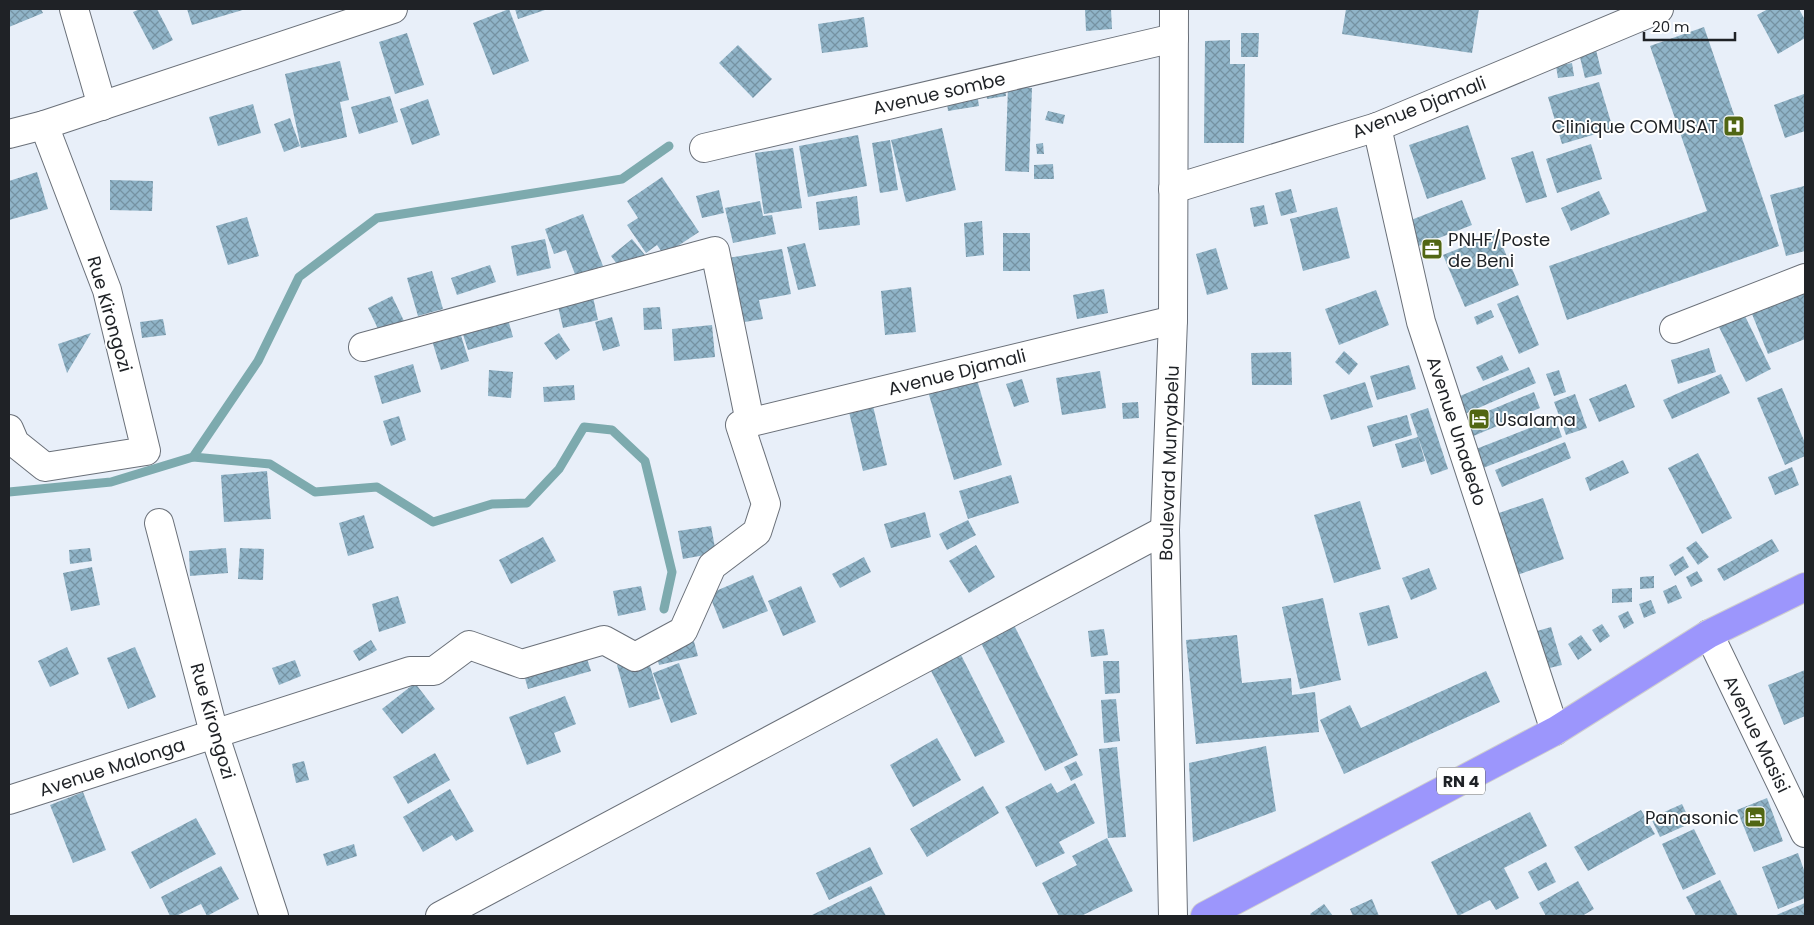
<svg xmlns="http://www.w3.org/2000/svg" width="1814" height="925" font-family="Poppins,sans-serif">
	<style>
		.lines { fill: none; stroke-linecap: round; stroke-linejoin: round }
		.stream { stroke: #7daaae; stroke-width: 9 }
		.building { fill: url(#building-cross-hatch) }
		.minor-casing { stroke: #6a7079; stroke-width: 30 }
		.highway-casing { stroke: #cececf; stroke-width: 30 }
		.minor { stroke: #fff; stroke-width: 28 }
		.highway { stroke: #9c96fc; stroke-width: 28 }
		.labels { text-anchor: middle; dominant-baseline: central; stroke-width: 4; stroke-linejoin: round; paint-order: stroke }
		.shield { fill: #fff; stroke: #626467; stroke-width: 1 }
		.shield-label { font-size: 16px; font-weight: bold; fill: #1f2226 }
		.street-label { font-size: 18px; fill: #1f2226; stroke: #fff }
		.poi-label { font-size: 18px; fill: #1f2226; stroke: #fff; text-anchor: end }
	</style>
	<defs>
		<pattern id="building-cross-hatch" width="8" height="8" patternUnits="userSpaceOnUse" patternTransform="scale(1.25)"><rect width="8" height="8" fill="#90b4c8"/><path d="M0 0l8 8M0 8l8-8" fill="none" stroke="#7592a2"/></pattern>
	</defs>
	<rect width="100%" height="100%" fill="#e8eff9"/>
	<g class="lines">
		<g class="stream">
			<polyline points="193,457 270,464 315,492 377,487 433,522 492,504 527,503 559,469 584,427 612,430 645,461 672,572 664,609"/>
			<polyline points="9,492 111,482 193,457 258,361 299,277 377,218 622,179 669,146"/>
		</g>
	</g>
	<g class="building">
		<polygon points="9,9 41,9 43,13 9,27"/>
		<polygon points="140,9 157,9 173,40 153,50 133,12"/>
		<polygon points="187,9 246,9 192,25"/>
		<polygon points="509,9 529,61 493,75 473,23"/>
		<polygon points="515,9 548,9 518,19"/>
		<polygon points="1085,9 1111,9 1112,29 1086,31"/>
		<polygon points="1346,9 1479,9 1472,53 1342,34"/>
		<polygon points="1768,9 1799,9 1805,20 1805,38 1778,54 1757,15"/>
		<polygon points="864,17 868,47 822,53 818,24"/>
		<polygon points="1704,27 1779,246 1567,320 1549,266 1707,211 1650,46"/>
		<polygon points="407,33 424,85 395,94 379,42"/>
		<polygon points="1241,33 1259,33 1258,57 1241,57"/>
		<polygon points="1230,40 1230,64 1245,64 1244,143 1204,143 1205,41"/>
		<polygon points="738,45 772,79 753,98 719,63"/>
		<polygon points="1596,50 1602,74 1585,78 1579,53"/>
		<polygon points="340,61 349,100 340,102 347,137 301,148 285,74"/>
		<polygon points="1572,63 1574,76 1558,78 1556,66"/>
		<polygon points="1003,75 1006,96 987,99 984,78"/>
		<polygon points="975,81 979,106 948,111 945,86"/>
		<polygon points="1599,82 1613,129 1562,144 1548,97"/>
		<polygon points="1008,87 1032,88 1029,172 1005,171"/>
		<polygon points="1804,94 1805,131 1785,138 1774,105"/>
		<polygon points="390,96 398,122 359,134 351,107"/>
		<polygon points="428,99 440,135 412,145 400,109"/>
		<polygon points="253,104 261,133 218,146 209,117"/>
		<polygon points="1048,111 1065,115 1063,124 1045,120"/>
		<polygon points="290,118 300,146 284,152 274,124"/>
		<polygon points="1468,125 1486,179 1427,199 1409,145"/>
		<polygon points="942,128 956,190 906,202 891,140"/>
		<polygon points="858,135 867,186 808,197 799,146"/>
		<polygon points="890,140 898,190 880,193 872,143"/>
		<polygon points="1043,143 1044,154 1037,154 1036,144"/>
		<polygon points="1591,144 1602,179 1557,193 1546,159"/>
		<polygon points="793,148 802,208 764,214 755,153"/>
		<polygon points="1533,151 1547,197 1526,203 1511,158"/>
		<polygon points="1053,164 1054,179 1034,179 1034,165"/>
		<polygon points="37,172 48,209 9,220 9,181"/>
		<polygon points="662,177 699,232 664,255 657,245 646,253 627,225 638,218 627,201"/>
		<polygon points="110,180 153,181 152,211 110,210"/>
		<polygon points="1804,186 1805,251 1786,256 1770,195"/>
		<polygon points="1291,189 1297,212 1281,216 1275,193"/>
		<polygon points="719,190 724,213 702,218 696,196"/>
		<polygon points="1599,191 1610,214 1571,231 1561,208"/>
		<polygon points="857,196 860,225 819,230 816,202"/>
		<polygon points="1462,200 1472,225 1416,247 1406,222"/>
		<polygon points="760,201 763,216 772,215 776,234 733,243 725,208"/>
		<polygon points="1264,205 1268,224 1254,227 1250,208"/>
		<polygon points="1337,207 1350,258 1303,271 1290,219"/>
		<polygon points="583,214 603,266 576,277 566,250 554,254 545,229"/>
		<polygon points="247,217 259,256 228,265 216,226"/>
		<polygon points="982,221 984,255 966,257 964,223"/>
		<rect x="1003" y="233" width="27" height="38"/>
		<polygon points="1497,233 1519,285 1465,307 1443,255"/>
		<polygon points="545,239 551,268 517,276 511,246"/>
		<polygon points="632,239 645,255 623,272 611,256"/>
		<polygon points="805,243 816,286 798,290 787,247"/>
		<polygon points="1216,248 1228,289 1207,295 1196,254"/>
		<polygon points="782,249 791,294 759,300 763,319 732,324 722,259"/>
		<polygon points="490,265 496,282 457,295 451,278"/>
		<polygon points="432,271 443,309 418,316 407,278"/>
		<polygon points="911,287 916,332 885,335 881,291"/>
		<polygon points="1805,287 1805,339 1768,354 1750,309"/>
		<polygon points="1104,289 1108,313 1077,319 1073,295"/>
		<polygon points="1376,290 1389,325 1339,345 1325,309"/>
		<polygon points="1518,295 1539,345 1519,354 1497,304"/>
		<polygon points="392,296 404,321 380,333 368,308"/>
		<polygon points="593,297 598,320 563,328 558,306"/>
		<polygon points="504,305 513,337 468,350 458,319"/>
		<polygon points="660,307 662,329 644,330 643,308"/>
		<polygon points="1491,310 1494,317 1477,325 1474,317"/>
		<polygon points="1742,310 1771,369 1746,382 1717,323"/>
		<polygon points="612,317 620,346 603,351 595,322"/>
		<polygon points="163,319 166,335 142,338 140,322"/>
		<polygon points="712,325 715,357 674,361 672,329"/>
		<polygon points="458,326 469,361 441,370 430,334"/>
		<polygon points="91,333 67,373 58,344"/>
		<polygon points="559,333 570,350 556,360 544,343"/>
		<polygon points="1709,348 1716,372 1678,384 1671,360"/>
		<polygon points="1344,351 1358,364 1349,375 1335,362"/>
		<polygon points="1291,352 1292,385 1252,385 1251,353"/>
		<polygon points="1502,355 1509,370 1483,381 1476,367"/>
		<polygon points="413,364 421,392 382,404 374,376"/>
		<polygon points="1409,365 1416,389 1377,400 1370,376"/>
		<polygon points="1529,367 1536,383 1460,416 1453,399"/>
		<polygon points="489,370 513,372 511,398 488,396"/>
		<polygon points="1559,370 1566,392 1554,396 1546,374"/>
		<polygon points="1100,371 1106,408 1062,415 1056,378"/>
		<polygon points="975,373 1002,465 954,480 927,388"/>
		<polygon points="1721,374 1730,393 1672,419 1663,400"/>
		<polygon points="1022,379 1029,402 1014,407 1006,384"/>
		<polygon points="1365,382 1373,407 1331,420 1323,395"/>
		<polygon points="1626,384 1635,407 1599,422 1589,399"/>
		<polygon points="574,385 575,400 544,402 543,387"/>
		<polygon points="1782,388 1805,443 1805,456 1785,465 1757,398"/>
		<polygon points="1534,392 1540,408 1471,437 1464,421"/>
		<polygon points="1575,394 1587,428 1566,435 1554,402"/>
		<polygon points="1138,402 1139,418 1123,419 1122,403"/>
		<polygon points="873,406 887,465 863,471 849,412"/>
		<polygon points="1428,408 1448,469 1431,475 1410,414"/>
		<polygon points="1407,415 1412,435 1373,447 1367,426"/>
		<polygon points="399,416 406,440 391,446 383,421"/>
		<polygon points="1555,418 1562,437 1483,468 1476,449"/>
		<polygon points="1418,437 1425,461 1402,468 1395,444"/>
		<polygon points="1565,442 1571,458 1502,487 1495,470"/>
		<polygon points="1698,453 1732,518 1702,534 1668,468"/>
		<polygon points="1623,460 1629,473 1590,491 1585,478"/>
		<polygon points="1792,467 1799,485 1775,495 1768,477"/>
		<polygon points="267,471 271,519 224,522 221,475"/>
		<polygon points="1011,475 1019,503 968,519 959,491"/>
		<polygon points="1543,498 1564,559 1508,578 1487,517"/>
		<polygon points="1360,501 1381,569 1334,583 1314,515"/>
		<polygon points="925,512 931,537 891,548 884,524"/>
		<polygon points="364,515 374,548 348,556 339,523"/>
		<polygon points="968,520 976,535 947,550 939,534"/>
		<polygon points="711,526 716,553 683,559 678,531"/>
		<polygon points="543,537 556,561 511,584 499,560"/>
		<polygon points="1772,539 1779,551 1724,581 1717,569"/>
		<polygon points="1696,541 1709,557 1698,565 1686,548"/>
		<polygon points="976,545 995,577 969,593 949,561"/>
		<polygon points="90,548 92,561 70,564 69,550"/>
		<polygon points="226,548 228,573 190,576 189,551"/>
		<polygon points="240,548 264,549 263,580 238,579"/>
		<polygon points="1683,556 1689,567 1675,576 1669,565"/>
		<polygon points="864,557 871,572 840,588 832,574"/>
		<polygon points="92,567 100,605 71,611 63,573"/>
		<polygon points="1429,568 1437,589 1411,600 1402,578"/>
		<polygon points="1697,571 1703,581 1691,587 1686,577"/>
		<polygon points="753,575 768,611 723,629 709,594"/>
		<polygon points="1654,576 1654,588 1640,589 1640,577"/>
		<polygon points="1676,585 1682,598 1668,604 1663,591"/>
		<polygon points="641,586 646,610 618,616 613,591"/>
		<polygon points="801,586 816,622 783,636 768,601"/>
		<polygon points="1632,588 1632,602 1612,603 1612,589"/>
		<polygon points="398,596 406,623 379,632 372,604"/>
		<polygon points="1323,598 1341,680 1300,689 1282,607"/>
		<polygon points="1651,600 1656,613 1644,618 1639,604"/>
		<polygon points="1389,605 1398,638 1368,646 1359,613"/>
		<polygon points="1628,611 1634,623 1624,629 1618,616"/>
		<polygon points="1013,623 1078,755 1045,771 979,639"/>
		<polygon points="1602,624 1610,636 1600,643 1592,630"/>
		<polygon points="1551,627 1562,665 1537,671 1527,634"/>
		<polygon points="1104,629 1108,655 1091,657 1088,631"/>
		<polygon points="1237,635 1242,683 1291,678 1292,695 1315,692 1319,732 1196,744 1186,640"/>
		<polygon points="1581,635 1592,650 1578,660 1568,644"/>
		<polygon points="693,638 698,656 659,665 655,648"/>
		<polygon points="371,640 377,650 359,661 353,651"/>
		<polygon points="583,646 591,671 528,689 521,664"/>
		<polygon points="67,647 79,674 50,687 38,661"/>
		<polygon points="135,647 156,697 128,709 107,658"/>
		<polygon points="959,651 1005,742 975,757 929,667"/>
		<polygon points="647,656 660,699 629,708 617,665"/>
		<polygon points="295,660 301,676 279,685 272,668"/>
		<polygon points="1103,661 1119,661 1120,693 1105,694"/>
		<polygon points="679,663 697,714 671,723 653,673"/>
		<polygon points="1805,670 1805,716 1784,725 1768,685"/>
		<polygon points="1486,671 1500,702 1344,774 1320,720 1350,705 1361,728"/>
		<polygon points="415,683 435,709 402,734 382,709"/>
		<polygon points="565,696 576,724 554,733 561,752 527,765 509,717"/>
		<polygon points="1116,699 1120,741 1104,743 1101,700"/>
		<polygon points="937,738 961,780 913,807 890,765"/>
		<polygon points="1266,746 1276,811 1193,842 1189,763"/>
		<polygon points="1117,747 1126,837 1108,838 1099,749"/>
		<polygon points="435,753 450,780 408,804 393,777"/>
		<polygon points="304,761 309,780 296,783 292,764"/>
		<polygon points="1076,761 1083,775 1071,781 1064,767"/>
		<polygon points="1051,783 1057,793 1075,783 1095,823 1059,842 1065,853 1036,867 1005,807"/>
		<polygon points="983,786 999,813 927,857 910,829"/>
		<polygon points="450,789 474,831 456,841 452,835 423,852 403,817"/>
		<polygon points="83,792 106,850 73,863 50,805"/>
		<polygon points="1767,798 1783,841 1754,852 1737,810"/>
		<polygon points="1682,804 1691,823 1660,837 1651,818"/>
		<polygon points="1641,810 1655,834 1588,871 1574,847"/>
		<polygon points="1530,812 1547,846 1504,868 1519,898 1496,910 1490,900 1458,916 1431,862"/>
		<polygon points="196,818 216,854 150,889 131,852"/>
		<polygon points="1694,829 1716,874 1683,890 1662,844"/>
		<polygon points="1107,838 1133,891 1081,916 1059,916 1042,883 1077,865 1072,856"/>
		<polygon points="354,844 357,856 327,866 323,854"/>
		<polygon points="870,847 883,874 829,900 816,873"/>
		<polygon points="1798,853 1805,873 1805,898 1778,909 1762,867"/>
		<polygon points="1546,862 1556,882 1538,891 1528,872"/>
		<polygon points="221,866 239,899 207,916 201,904 176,916 170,916 161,897"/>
		<polygon points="1720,880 1738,916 1696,916 1686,897"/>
		<polygon points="1578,881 1594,909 1582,916 1546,916 1539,903"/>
		<polygon points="871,886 886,916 810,916"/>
		<polygon points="1372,899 1379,916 1353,916 1350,909"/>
		<polygon points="1805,903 1805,916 1774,916"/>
		<polygon points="1324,904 1333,916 1312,916 1310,914"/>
	</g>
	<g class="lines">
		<g class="minor-casing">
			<g id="minor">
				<polyline points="74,9 102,106"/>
				<polyline points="1377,127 1421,322 1555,731"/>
				<polyline points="9,134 44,125 393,9"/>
				<polyline points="704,148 1174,38"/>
				<polyline points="1173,189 1377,127 1659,9"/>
				<polyline points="1674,329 1805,278"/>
				<polyline points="363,347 715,251 750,422"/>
				<polyline points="9,429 15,443 45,467 146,451 107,290 44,125"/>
				<polyline points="159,523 214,733 274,916"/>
				<polyline points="1709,634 1805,833"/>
				<polyline points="9,800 410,671 434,671 469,645 522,664 604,640 635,657 683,631 712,566 757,532 766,504 740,425 1173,320"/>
				<polyline points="440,916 1165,530"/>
				<polyline points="1173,916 1165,530 1173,320 1174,9"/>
			</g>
		</g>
		<g class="highway-casing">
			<polyline id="highway" points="1205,916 1555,731 1709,634 1805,587"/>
		</g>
		<use href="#minor" class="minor"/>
		<use href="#highway" class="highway"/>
	</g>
	<defs>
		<g id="hospital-square" transform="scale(1.125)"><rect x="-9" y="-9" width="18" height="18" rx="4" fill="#516613" stroke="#fff"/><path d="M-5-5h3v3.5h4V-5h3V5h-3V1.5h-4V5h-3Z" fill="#fff"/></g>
		<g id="office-square" transform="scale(1.125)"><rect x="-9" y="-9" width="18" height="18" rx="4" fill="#516613" stroke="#fff"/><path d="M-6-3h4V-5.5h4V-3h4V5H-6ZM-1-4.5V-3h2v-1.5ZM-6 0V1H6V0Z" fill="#fff"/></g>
		<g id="hotel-square" transform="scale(1.125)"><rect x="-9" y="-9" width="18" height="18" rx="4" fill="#516613" stroke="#fff"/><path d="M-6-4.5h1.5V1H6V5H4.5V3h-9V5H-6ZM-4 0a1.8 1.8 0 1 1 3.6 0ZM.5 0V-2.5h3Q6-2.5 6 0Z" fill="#fff"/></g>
	</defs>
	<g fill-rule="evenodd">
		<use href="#hospital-square" x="1734" y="126"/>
		<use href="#office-square" x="1432" y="249"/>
		<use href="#hotel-square" x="1479" y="419"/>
		<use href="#hotel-square" x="1755" y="817"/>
	</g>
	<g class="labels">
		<rect class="shield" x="1437" y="767.5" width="48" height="27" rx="4"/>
		<g class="shield-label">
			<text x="1461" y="781">RN 4</text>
		</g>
		<g class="street-label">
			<text transform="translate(939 93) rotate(-13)">Avenue sombe</text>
			<text transform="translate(1419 107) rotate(-21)">Avenue Djamali</text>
			<text transform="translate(110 314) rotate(74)">Rue Kirongozi</text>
			<text transform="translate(957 372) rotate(-14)">Avenue Djamali</text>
			<text transform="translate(1457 431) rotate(72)">Avenue Unadedo</text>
			<text transform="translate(1169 463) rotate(-88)">Boulevard Munyabelu</text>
			<text transform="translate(213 721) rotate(74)">Rue Kirongozi</text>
			<text transform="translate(1757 734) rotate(64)">Avenue Masisi</text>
			<text transform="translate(112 767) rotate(-18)">Avenue Malonga</text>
		</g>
		<g class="poi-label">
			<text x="1718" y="126">Clinique COMUSAT</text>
			<text x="1448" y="239" text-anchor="start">PNHF/Poste<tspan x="1448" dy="21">de Beni</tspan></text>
			<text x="1495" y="419" text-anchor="start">Usalama</text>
			<text x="1739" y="817">Panasonic</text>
		</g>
	</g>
	<rect width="1814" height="925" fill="none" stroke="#1f2226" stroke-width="20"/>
	<path d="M1644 32v8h91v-8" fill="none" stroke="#1f2226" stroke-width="2.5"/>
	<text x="1652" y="32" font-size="15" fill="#1f2226" stroke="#ffffff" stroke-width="4" paint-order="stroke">20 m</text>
</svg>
